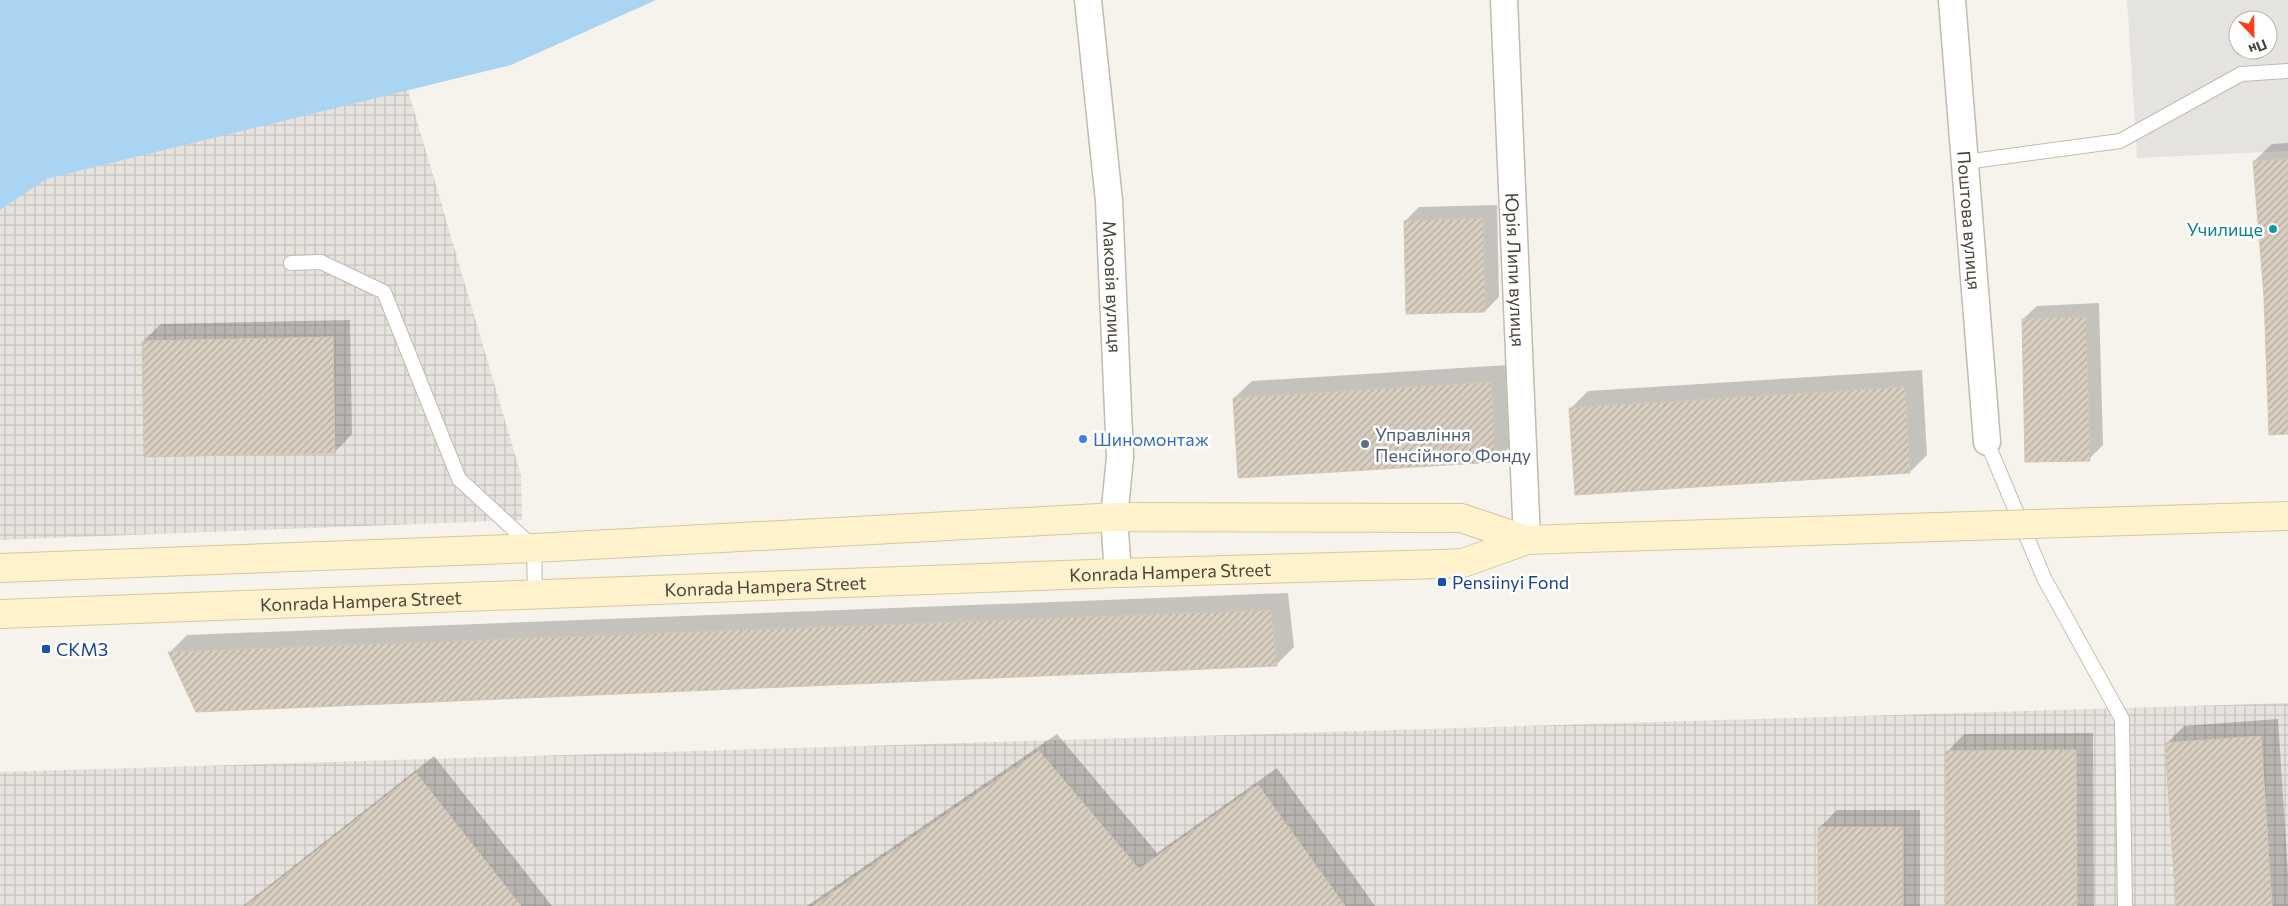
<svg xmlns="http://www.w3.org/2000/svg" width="2288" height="906" font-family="Commissioner,sans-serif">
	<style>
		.industrial { fill: url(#industrial-grid) }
		.parking { fill: #e5e3e0; fill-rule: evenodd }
		.water { fill: #a9d4f2 }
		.shadow { fill: #0003 }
		.building { fill: url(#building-hatch); stroke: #d3c7b4 }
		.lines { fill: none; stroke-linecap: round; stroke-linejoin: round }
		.service-casing { stroke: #c2bbae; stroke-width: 16 }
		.minor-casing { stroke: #c2bbae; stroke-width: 29 }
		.secondary-casing { stroke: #d6c79b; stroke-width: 30 }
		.service { stroke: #fff; stroke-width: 14 }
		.minor { stroke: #fff; stroke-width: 26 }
		.secondary { stroke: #fff3cd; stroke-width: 28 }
		.secondary-bridge-casing { stroke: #d6c79b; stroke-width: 30; stroke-linecap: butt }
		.secondary-bridge { stroke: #fff3cd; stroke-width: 28 }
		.culture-dot { fill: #0f9aa8; stroke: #fff; stroke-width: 2 }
		.shop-dot { fill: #3f7fe0; stroke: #fff; stroke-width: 2 }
		.service-dot { fill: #5c6f8a; stroke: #fff; stroke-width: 2 }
		.transit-dot { fill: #1a4fb4; stroke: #fff; stroke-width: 2 }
		.labels { text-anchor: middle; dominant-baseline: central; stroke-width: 5; stroke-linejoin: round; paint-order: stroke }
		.street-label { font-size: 18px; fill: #4b4439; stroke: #fff }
		.culture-label { font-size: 18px; fill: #0d838f; stroke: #fff; text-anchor: end }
		.service-label { font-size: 18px; fill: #4e5e75; stroke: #fff; text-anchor: start }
		.shop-label { font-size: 18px; fill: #366cbe; stroke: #fff; text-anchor: start }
		.transit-label { font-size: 18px; fill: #164399; stroke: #fff; text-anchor: start }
	</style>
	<defs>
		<pattern id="industrial-grid" width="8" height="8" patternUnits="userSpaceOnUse" patternTransform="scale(1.25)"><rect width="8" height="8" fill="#e6e2dd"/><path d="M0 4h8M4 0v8" fill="none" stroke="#c7c3be"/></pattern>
		<pattern id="building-hatch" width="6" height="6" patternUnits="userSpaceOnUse" patternTransform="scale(1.25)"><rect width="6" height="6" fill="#d8cfc1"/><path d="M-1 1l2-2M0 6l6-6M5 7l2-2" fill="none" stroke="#b1aa9e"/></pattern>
	</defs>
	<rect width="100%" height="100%" fill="#f6f3ec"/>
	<g class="industrial">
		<polygon points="408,90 521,475 522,520 0,540 0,210 45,179"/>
		<polygon points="2288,703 2288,906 0,906 0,772"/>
	</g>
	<path class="parking" d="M 2127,0 L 2288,0 L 2288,151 L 2137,158 ZM 2238,20 L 2268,20 L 2268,50 L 2238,50 Z"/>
	<polygon class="water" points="0,0 656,0 511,65 46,179 0,210"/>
	<g class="shadow">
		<polygon points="2288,143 2288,432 2265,297 2254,161 2272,144"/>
		<polygon points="1497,205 1499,297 1485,311 1405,221 1419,207"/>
		<polygon points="2099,303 2103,445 2089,459 2023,319 2037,306"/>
		<polygon points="350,320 352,434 335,452 143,341 161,324"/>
		<polygon points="1508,365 1513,444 1495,461 1234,398 1252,381"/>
		<polygon points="1922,370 1927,455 1910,472 1571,408 1588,391"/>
		<polygon points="1288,593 1294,647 1276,665 170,652 187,635"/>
		<polygon points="2278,719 2288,874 2288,906 2177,906 2167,743 2184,726"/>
		<polygon points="2093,733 2094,906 1948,906 1947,752 1964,734"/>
		<polygon points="1057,734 1157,853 1277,768 1375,906 807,906"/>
		<polygon points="434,756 552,906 243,906"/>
		<polygon points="1837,810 1920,810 1920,906 1819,906 1819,828"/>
	</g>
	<g class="building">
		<polygon points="2288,159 2288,434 2269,435 2264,297 2253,161"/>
		<polygon points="1483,218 1485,312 1406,314 1404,221"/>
		<polygon points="2086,317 2090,461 2025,462 2022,319"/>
		<polygon points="333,337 335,453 144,457 142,341"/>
		<polygon points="1491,382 1496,462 1238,478 1233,398"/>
		<polygon points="1905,387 1910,473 1575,495 1569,408"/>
		<polygon points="1271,610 1277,666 196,712 168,652"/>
		<polygon points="2261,736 2272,906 2176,906 2165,743"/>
		<polygon points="2076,750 2077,906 1946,906 1945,751"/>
		<polygon points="1039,751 1139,869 1258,785 1345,906 813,906"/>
		<polygon points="416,773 521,906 246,906"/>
		<rect x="1818" y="827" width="85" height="79"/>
	</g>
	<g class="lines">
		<g class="service-casing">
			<g id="service">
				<polyline points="1965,162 2120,141 2241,74 2288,71"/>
				<polyline points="291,263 321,262 384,292 459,479 534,548 535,594"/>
				<polyline points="1987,442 2044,578 2122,719 2125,906"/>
			</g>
		</g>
		<g class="minor-casing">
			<g id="minor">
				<path id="s1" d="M 1088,0 L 1109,201 L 1120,457 L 1114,518 L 1118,573"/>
				<path id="s2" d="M 1504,0 L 1527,540"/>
				<path id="s3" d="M 1952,0 L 1987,442"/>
			</g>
		</g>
		<g class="secondary-casing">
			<g id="secondary">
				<polyline points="0,568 534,548 1118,517 1461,518 1527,540"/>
				<path id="s4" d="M 0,614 L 1118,573 L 1442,564 L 1463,563 L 1527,540 L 1584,538"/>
			</g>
		</g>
		<use href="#service" class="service"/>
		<use href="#minor" class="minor"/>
		<use href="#secondary" class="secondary"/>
		<g class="secondary-bridge-casing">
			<polyline id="secondary-bridge" points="1584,538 2288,516"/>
		</g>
		<use href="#secondary-bridge" class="secondary-bridge"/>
	</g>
	<circle class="culture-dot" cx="2273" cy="229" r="5"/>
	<circle class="shop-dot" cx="1083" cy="439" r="5"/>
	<circle class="service-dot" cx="1365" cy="444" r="5"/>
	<g class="transit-dot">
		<rect x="1437" y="577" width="10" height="10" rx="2.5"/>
		<rect x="41" y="644" width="10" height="10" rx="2.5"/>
	</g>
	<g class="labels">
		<g class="street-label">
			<text stroke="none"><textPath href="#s3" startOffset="221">Поштова вулиця</textPath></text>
			<text stroke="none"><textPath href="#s2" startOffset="270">Юрія Липи вулиця</textPath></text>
			<text stroke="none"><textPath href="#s1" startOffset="288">Маковія вулиця</textPath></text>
			<text stroke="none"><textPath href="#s4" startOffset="1171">Konrada Hampera Street</textPath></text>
			<text stroke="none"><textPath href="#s4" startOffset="766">Konrada Hampera Street</textPath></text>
			<text stroke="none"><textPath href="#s4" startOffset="361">Konrada Hampera Street</textPath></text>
		</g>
		<g class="culture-label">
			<text x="2263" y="229">Училище</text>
		</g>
		<g class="service-label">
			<text x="1375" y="434">Управління<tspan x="1375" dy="21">Пенсійного Фонду</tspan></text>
		</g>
		<g class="shop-label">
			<text x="1093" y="439">Шиномонтаж</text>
		</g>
		<g class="transit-label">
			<text x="1452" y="582">Pensiinyi Fond</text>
			<text x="56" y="649">СКМЗ</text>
		</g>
	</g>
	<g transform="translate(2253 35) rotate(158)"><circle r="24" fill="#ffffff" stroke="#b7b4b0"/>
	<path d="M0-4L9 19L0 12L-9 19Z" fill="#fc3f1d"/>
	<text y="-8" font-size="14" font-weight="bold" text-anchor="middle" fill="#4b4439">Пн</text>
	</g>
</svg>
